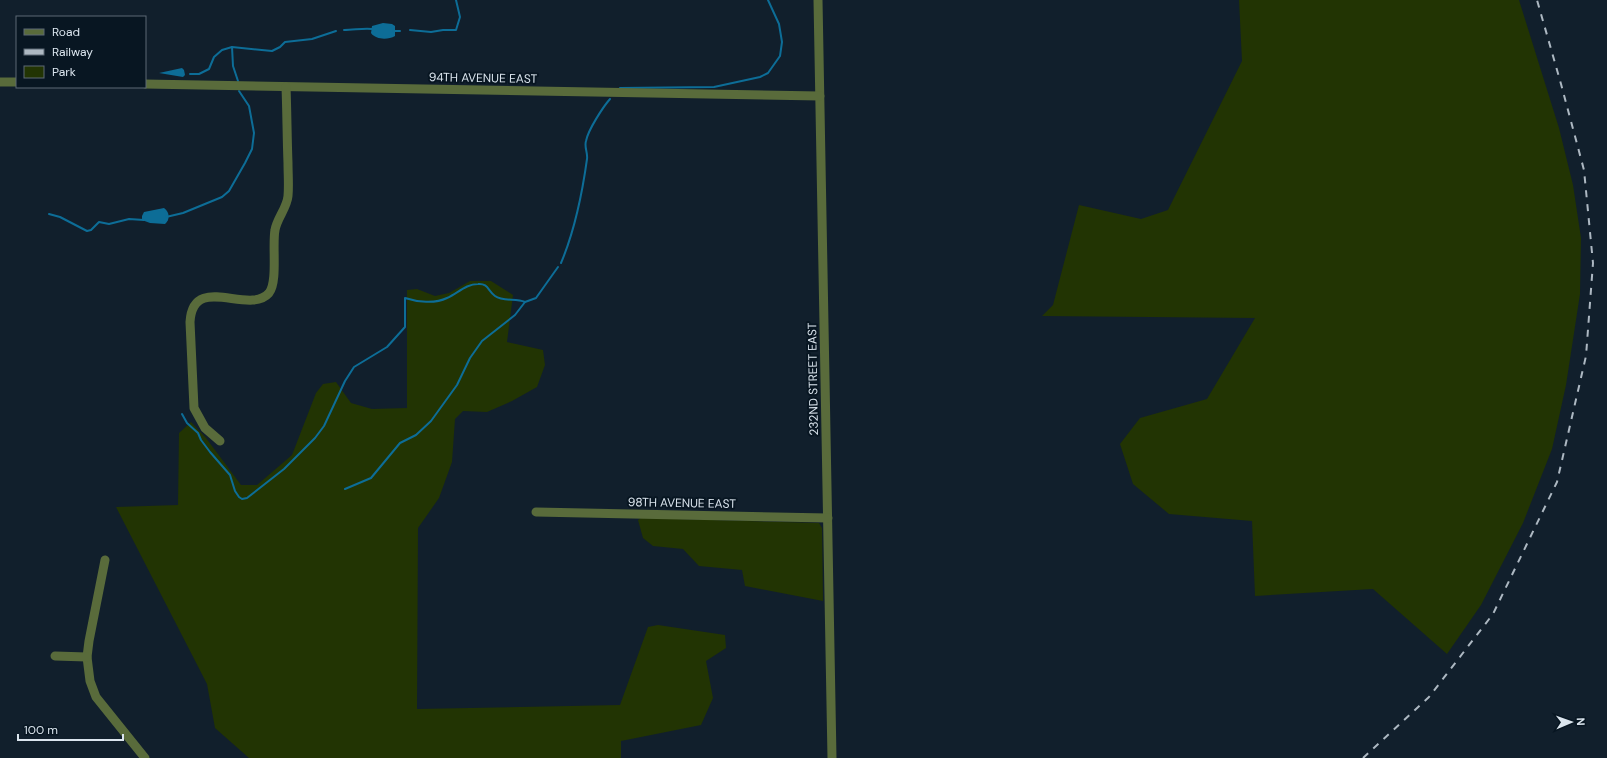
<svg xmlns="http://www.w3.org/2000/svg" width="1607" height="758" font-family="'DM Sans',sans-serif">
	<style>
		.green { fill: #223403 }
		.water { fill: #0d6d97 }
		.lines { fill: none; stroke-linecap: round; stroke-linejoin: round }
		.stream { stroke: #0d6d97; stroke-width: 2 }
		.minor { stroke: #596b3b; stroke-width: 9 }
		.rail { stroke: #adb8c2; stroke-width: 2; stroke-dasharray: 7 7; stroke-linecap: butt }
		.labels { text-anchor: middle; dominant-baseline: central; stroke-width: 4; stroke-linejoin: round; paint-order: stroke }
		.street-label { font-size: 12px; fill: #dbe5ee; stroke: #081622 }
	</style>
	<rect width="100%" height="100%" fill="#111f2c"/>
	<g class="green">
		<polygon points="1239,0 1519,0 1559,128 1573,185 1581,238 1580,294 1566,385 1552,449 1523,523 1481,605 1447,654 1373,589 1255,596 1252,521 1169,514 1133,484 1120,444 1140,418 1207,399 1255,318 1042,316 1053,305 1079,205 1141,219 1168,210 1242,61"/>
		<polygon points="470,281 491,281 513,295 507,342 543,350 545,365 537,387 512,401 487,412 463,411 455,419 452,462 439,498 418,528 417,709 620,705 648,627 658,625 725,635 726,648 706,661 713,698 701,725 621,741 621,758 249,758 215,728 207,684 116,507 178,505 179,433 191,422 206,438 241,485 257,485 292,455 316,393 323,384 336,382 351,403 372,409 407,408 407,290 417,289 435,296 449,293"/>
		<polygon points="641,518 819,523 822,528 823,601 745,586 742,570 699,566 683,549 653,546 643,538 638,520"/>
	</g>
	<g class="water">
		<path d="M 383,23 L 392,24 L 395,26 L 395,36 C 388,40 376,40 371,33 L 372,26 Z"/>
		<polygon points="182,68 184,70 185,75 183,77 159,73"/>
		<path d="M 164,208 C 170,212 170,220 165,224 L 150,223 L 142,220 L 142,216 L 144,212 Z"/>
	</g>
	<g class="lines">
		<g class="stream">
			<path d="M 344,30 C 354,30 363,28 372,29"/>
			<polyline points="410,30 431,32 443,30 456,30 460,17 456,0"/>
			<polyline points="393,31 400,31"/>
			<polyline points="232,47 233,66 238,81"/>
			<polyline points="190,74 199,74 209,69 214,57 222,50 232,47 272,51 280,47 285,42 312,39 336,31"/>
			<polyline points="620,88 714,87 760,77 768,73 780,56 782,42 779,24 768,0"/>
			<polyline points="49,214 60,217 87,231 91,230 99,222 109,224 129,219 144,220"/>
			<polyline points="166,217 183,213 222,197 229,191 245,163 252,149 254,133 249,106 239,91"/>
			<path d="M 561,263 C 575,230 582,195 587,159 C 588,153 584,147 586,141 C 588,130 603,107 610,99"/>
			<path d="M 182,414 L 187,423 L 198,433 L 201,440 L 210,452 L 230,475 L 235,491 L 239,497 L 242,499 L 247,498 L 284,469 L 315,438 L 324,426 L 345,381 L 354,367 L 387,347 L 405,327 L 405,298 C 417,302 435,304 447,298 C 458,293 466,284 478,284 C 488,283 488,291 495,296 C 503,302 516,298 525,302"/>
			<polyline points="345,489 371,478 400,443 416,435 431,421 457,385 470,358 482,341 515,315 525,302 536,298 558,267"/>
		</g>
		<g class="minor">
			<polyline points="818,0 832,758"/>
			<polyline points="0,82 17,82"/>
			<polyline points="145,84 820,96"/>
			<path d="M 220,441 L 205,428 L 194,408 L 190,322 C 193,272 249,316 269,293 C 278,282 272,245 275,230 C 277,218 287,208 288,196 C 289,186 288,174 288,163 C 287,138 287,112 286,87"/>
			<polyline points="536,512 828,518"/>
			<polyline points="105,560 89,641 87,657 90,681 96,697 145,758"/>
			<polyline points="55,656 87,657"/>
		</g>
		<polyline class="rail" points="1363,758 1429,697 1493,614 1557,482 1586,356 1593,263 1584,170 1561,84 1537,0"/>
	</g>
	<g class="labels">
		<g class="street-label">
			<text transform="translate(483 78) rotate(1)">94TH AVENUE EAST</text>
			<text transform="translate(813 379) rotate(-91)">232ND STREET EAST</text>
			<text transform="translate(682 503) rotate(1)">98TH AVENUE EAST</text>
		</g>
	</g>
	<rect x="16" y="16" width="130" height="72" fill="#081622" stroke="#5c6974"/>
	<rect x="24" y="29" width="20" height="6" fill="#596b3b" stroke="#5c6974"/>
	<text x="52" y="36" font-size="12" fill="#dbe5ee">Road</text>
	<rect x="24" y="49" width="20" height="6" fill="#adb8c2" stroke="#5c6974"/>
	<text x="52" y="56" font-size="12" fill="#dbe5ee">Railway</text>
	<rect x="24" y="66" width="20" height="12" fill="#223403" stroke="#5c6974"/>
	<text x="52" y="76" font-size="12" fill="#dbe5ee">Park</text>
	<g transform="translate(1571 722) rotate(88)" stroke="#081622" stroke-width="3" paint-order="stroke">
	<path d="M0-3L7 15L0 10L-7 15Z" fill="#dbe5ee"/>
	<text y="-6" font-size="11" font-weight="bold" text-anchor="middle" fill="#dbe5ee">N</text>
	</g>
	<path d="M18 734v6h105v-6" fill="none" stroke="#dbe5ee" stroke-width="2"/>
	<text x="24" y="734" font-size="12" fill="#dbe5ee" stroke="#081622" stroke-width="3" paint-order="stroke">100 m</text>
</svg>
